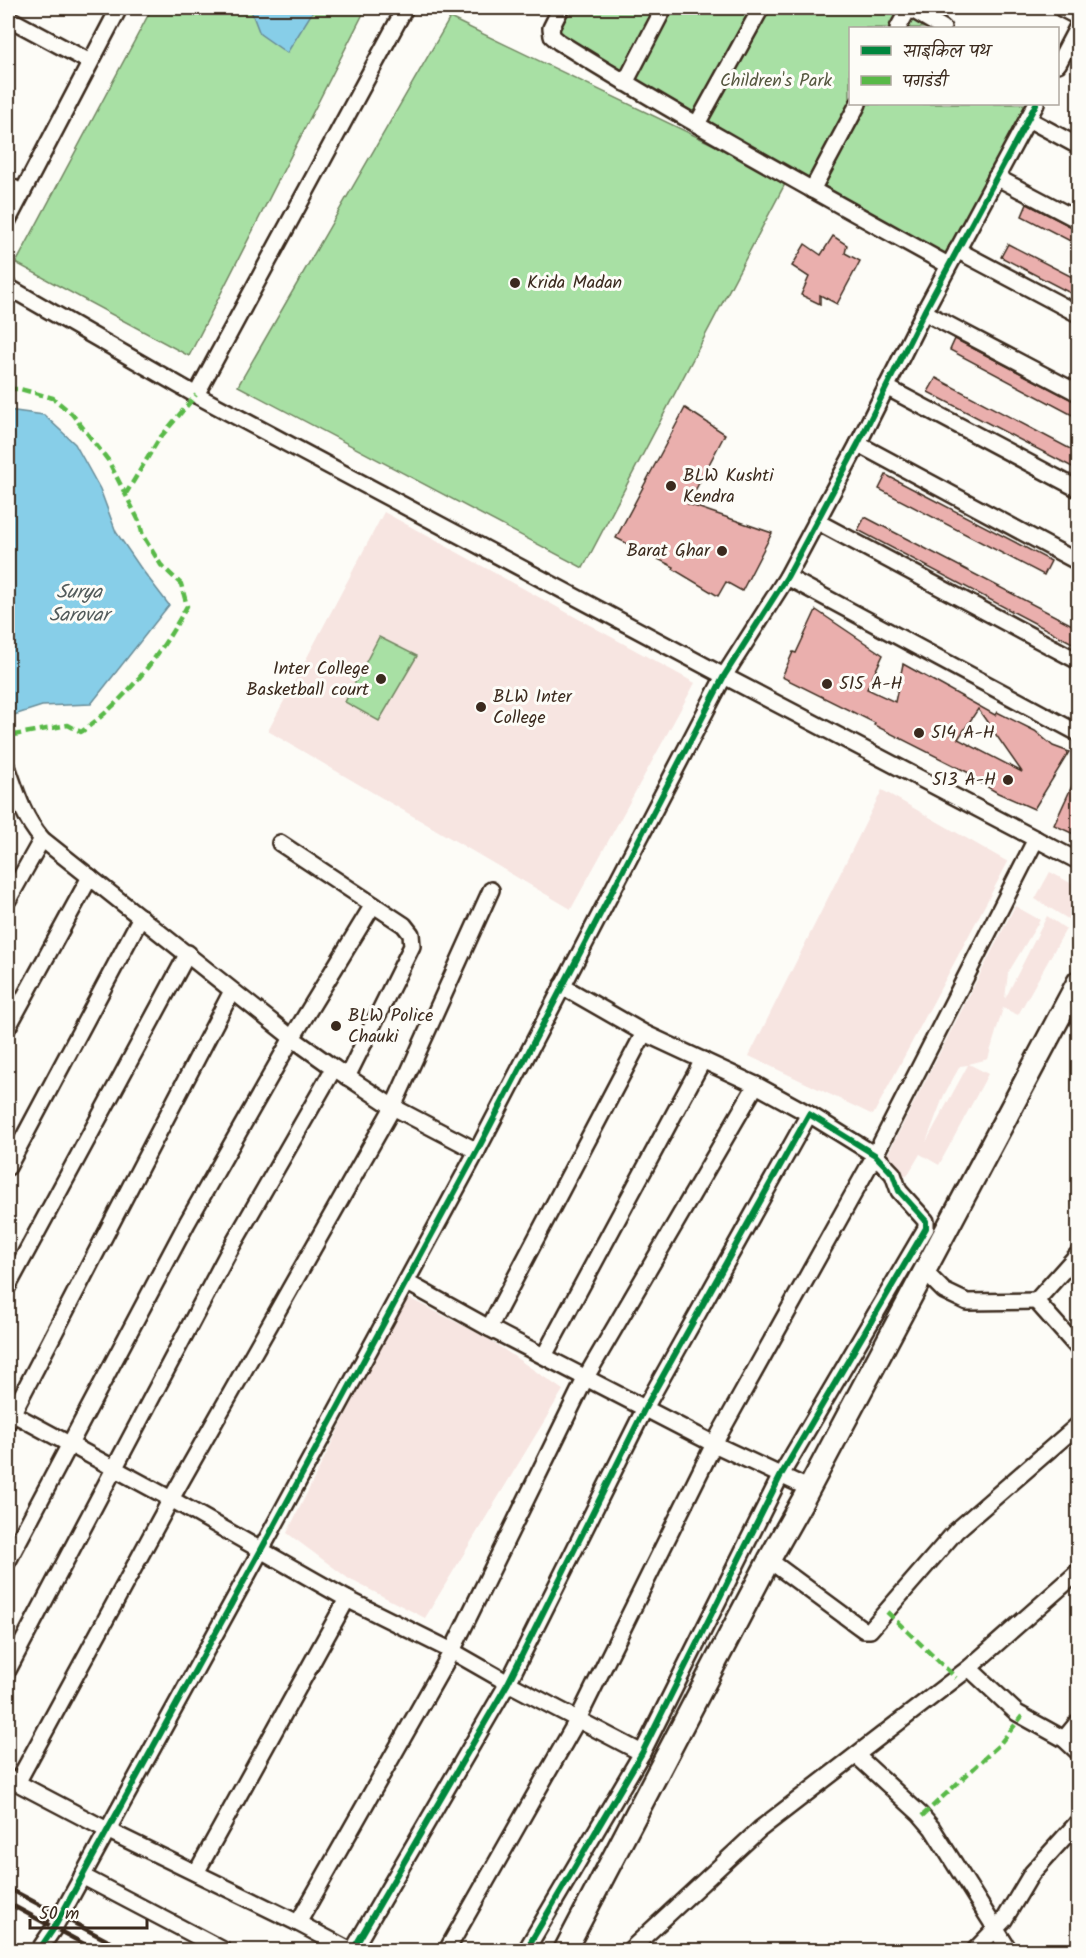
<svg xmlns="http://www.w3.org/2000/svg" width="1086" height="1958" font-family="Kalam,'Playpen Sans Deva',sans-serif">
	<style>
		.built { fill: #f7e5e1; fill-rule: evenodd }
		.green { fill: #a8e0a4; stroke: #728561; stroke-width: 1.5 }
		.water { fill: #87cee8; stroke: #698c97; stroke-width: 1.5 }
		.building { fill: #eaafad; stroke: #3b2a1e; stroke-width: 1.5; fill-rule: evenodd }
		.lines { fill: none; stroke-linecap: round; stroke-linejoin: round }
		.street-casing { stroke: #3b2a1e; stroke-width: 20 }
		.secondary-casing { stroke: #3b2a1e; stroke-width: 26 }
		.street { stroke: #fdfcf7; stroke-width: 15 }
		.secondary { stroke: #fdfcf7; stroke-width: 21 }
		.rail { stroke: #3b2a1e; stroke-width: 4.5 }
		.quiet { stroke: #58b947; stroke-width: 4.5; stroke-dasharray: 9 4.5; stroke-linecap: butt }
		.cycleway-casing { stroke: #fdfcf7; stroke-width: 10 }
		.cycleway { stroke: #00873e; stroke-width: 6 }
		.poi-dot { fill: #3b2a1e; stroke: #fdfcf7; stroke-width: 2 }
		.labels { text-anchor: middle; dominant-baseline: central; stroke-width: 6; stroke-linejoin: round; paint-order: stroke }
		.park-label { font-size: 18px; fill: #565840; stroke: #fdfcf7 }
		.poi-label { font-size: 18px; fill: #3b2a1e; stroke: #fdfcf7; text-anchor: start }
		.water-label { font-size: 20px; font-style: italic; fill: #525b5b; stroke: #fdfcf7 }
	</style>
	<rect width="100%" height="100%" fill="#fdfcf7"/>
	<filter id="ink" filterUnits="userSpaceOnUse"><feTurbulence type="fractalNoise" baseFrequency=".0167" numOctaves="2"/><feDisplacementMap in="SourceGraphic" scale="12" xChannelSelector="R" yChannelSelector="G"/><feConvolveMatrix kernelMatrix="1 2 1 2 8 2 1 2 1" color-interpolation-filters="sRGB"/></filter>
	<g filter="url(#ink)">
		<g class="built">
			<polygon points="384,512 695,683 571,909 268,731"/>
			<polygon points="882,790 1008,862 873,1115 749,1056"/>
			<polygon points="1050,872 1078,887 1078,925 1035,899"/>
			<path d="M 1015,906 L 1040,920 L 1008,973 L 1005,999 L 1047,916 L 1066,929 L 1018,1015 L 1003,1008 L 988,1059 L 969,1064 L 988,1074 L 939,1165 L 920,1154 L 907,1176 L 878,1173 ZM 968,1065 L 926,1142 L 944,1095 L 960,1066 Z"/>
			<polygon points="405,1296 487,1338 563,1390 425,1618 349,1579 287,1533"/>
		</g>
		<g class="green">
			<polygon points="152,8 366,8 189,356 16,263"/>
			<polygon points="567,8 909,8 943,28 850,28 850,104 1025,104 1026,105 1028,104 948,265 552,36"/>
			<polygon points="450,18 787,180 583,568 238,386"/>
			<polygon points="379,637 417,656 379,721 345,702"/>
		</g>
		<g class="water">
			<polygon points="250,8 315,8 287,53 260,34"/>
			<polygon points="8,410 44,415 75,444 100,489 116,532 140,567 169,605 91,704 42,706 8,717"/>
		</g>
		<g class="building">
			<polygon points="1027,204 1078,230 1078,245 1022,216"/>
			<polygon points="833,236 847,245 845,253 860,261 837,304 820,295 820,304 801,295 809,277 792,266 805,244 821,255"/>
			<polygon points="1008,244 1078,280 1078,286 1074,295 1001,257"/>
			<polygon points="955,339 1078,403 1078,418 950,350"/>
			<polygon points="936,378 1078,453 1078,470 928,392"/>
			<polygon points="685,408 725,434 688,504 772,533 742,591 726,582 718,596 673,569 674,567 616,538"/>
			<polygon points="886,475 1051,561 1044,575 879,489"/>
			<polygon points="865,517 1078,628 1078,646 858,530"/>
			<path d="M 816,610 L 883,655 L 867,689 L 895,702 L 903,664 L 995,715 L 997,712 L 1035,731 L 1053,746 L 1069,752 L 1034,809 L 998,793 L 968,776 L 969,773 L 874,725 L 875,723 L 782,677 L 793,652 L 796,653 ZM 978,709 L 1022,772 L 958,739 Z"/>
			<polygon points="1078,773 1078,836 1054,825"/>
		</g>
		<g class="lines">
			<g class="street-casing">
				<g id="street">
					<path d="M 561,8 L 551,28 L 552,36 L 559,42 C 686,121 818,193 948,265"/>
					<polyline points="909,8 943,28"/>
					<polyline points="1061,8 1078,17"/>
					<polyline points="8,18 90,62"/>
					<polyline points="898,28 909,8"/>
					<polyline points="1058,64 1078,26"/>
					<polyline points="625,83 664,8"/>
					<polyline points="1028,119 1078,146"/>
					<polyline points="697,124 761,8"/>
					<polyline points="996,177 1078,220"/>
					<polyline points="8,185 21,192"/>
					<polyline points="812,190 858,104"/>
					<polyline points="8,220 119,8"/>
					<polyline points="957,250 1078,314"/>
					<polyline points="8,287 196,395 724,676 1078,861"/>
					<polyline points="924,312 1078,393"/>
					<polyline points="886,387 1078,489"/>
					<polyline points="196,395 405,8"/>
					<polyline points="858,444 1078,562"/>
					<polyline points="816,521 1078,661"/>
					<polyline points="787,577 1078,733"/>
					<path d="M 8,769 C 17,795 24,818 42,839 L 292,1038 L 334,1068 L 393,1107 L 477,1151"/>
					<polyline points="280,843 404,925 411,934 412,946 347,1077"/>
					<polyline points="8,900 42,839"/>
					<polyline points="562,986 644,1033 756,1085 809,1114"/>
					<polyline points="8,1027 90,877"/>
					<polyline points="8,1167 141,917"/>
					<polyline points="1078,1254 1036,1301 1078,1348"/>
					<polyline points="924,1271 944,1291 967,1302 1036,1301"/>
					<polyline points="406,1282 489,1328 714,1444 808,1488"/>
					<polyline points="8,1286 188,953"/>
					<polyline points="489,1328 644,1033"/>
					<polyline points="544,1356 703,1060"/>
					<polyline points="8,1411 171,1499 347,1599 452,1651 508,1683 642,1753"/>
					<polyline points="8,1422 232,991"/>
					<polyline points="769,1560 857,1625 864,1630 870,1630 956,1531 1078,1425"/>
					<polyline points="8,1561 187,1223 292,1038 373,905"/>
					<polyline points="969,1668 1017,1713 1064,1739 1078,1752"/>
					<polyline points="8,1670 228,1253 334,1068"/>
					<polyline points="1064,1739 1078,1722"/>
					<polyline points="857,1756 920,1814 932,1828 1009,1950"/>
					<polyline points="8,1778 107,1830 298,1923 349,1950"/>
					<polyline points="17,1783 171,1499 393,1107 491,890"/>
					<polyline points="196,1873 347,1599"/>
					<polyline points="82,1876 223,1950"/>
					<polyline points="298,1923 452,1651 586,1377 756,1085"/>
					<polyline points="39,1950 54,1928 261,1550 477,1151 724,676 787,577 858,444 924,312 1036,104"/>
					<polyline points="353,1950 508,1683 645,1408 809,1114 875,1155 893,1174 899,1191 926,1221 926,1228 781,1475 642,1753 526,1950"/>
					<polyline points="447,1950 578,1719 714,1444 875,1155 1036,839"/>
					<polyline points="630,1950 760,1829 969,1668 1078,1572"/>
					<polyline points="975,1950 1004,1920 1032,1873 1078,1822"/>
				</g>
			</g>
			<g class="secondary-casing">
				<polyline id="secondary" points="565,1950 769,1560 804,1498 1078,982"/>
			</g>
			<use href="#street" class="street"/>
			<use href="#secondary" class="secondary"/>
			<g class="rail">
				<polyline points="8,1888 125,1950"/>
				<polyline points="8,1903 95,1950"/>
			</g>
			<g class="quiet">
				<path d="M 8,389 L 20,389 L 53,398 L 72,414 L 108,460 L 139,521 L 143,536 L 161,565 L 181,584 L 187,606 C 161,654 127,700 81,732 L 68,725 L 8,736"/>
				<polyline points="125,495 159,439 196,395"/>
				<polyline points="887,1612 956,1678"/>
				<polyline points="922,1816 999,1745 1022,1716"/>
			</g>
			<g class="cycleway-casing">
				<g id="cycleway">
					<polyline points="39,1950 54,1928 261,1550 477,1151 724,676 787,577 858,444 924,312 1036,104"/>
					<polyline points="353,1950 508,1683 645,1408 809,1114 875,1155 893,1174 899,1191 926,1221 926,1228 781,1475 642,1753 526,1950"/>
				</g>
			</g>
			<use href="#cycleway" class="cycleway"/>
		</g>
	</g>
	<g class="poi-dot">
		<circle cx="515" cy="283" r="6"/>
		<circle cx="671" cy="486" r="6"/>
		<circle cx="722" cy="551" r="6"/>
		<circle cx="381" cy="679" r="6"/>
		<circle cx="827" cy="684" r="6"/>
		<circle cx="481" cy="707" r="6"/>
		<circle cx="919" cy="733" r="6"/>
		<circle cx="1008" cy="780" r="6"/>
		<circle cx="336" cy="1026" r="6"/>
	</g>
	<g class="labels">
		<g class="park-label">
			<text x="776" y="81">Children's Park</text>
		</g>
		<g class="poi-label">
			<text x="527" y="283">Krida Madan</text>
			<text x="683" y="476">BLW Kushti<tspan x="683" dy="21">Kendra</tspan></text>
			<text x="710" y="551" text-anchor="end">Barat Ghar</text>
			<text x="369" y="669" text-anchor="end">Inter College<tspan x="369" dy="21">Basketball court</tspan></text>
			<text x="839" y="684">515 A-H</text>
			<text x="493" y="697">BLW Inter<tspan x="493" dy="21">College</tspan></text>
			<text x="931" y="733">514 A-H</text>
			<text x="996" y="780" text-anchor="end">513 A-H</text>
			<text x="348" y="1016">BLW Police<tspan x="348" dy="21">Chauki</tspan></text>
		</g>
		<g class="water-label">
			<text x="79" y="593">Surya<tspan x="79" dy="23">Sarovar</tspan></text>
		</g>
	</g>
	<rect width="1086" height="1958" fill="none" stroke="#fdfcf7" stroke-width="30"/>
	<rect x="15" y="15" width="1056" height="1928" fill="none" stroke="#3b2a1e" stroke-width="2" filter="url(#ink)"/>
	<rect x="849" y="27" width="210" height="78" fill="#fdfcf7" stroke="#afa8a0" stroke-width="1.5"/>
	<rect x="861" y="46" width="30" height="9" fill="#00873e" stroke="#afa8a0" stroke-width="1.5"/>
	<text x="903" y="57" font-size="18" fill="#3b2a1e">साइकिल पथ</text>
	<rect x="861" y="76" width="30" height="9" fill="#58b947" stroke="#afa8a0" stroke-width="1.5"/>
	<text x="903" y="87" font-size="18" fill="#3b2a1e">पगडंडी</text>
	<path d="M30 1919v9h117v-9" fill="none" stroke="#3b2a1e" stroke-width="3"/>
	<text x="39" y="1919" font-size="18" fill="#3b2a1e" stroke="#fdfcf7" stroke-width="4.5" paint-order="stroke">50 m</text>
</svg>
